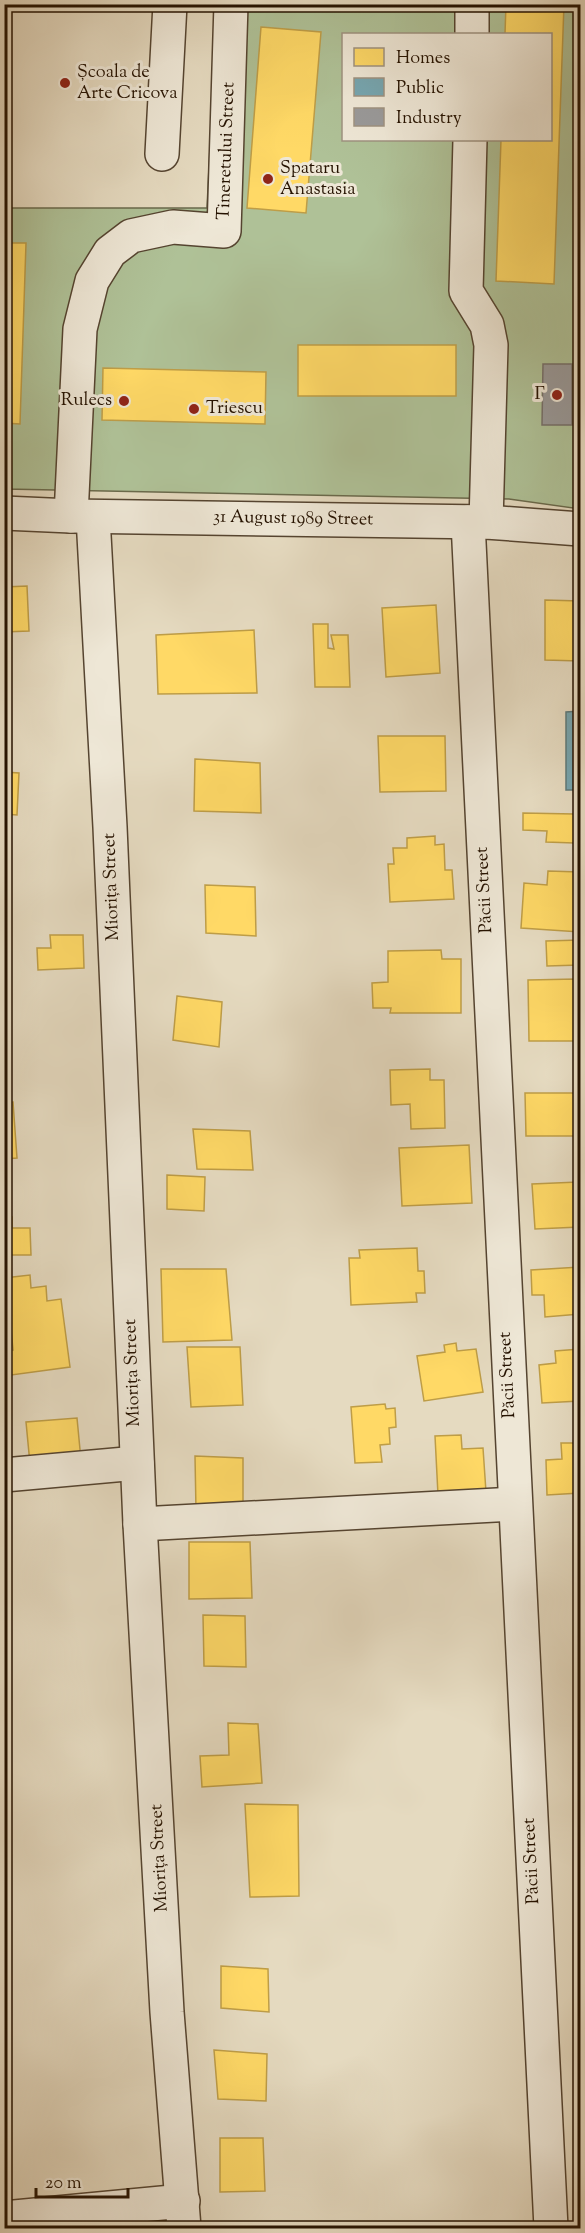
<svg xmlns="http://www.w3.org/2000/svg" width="585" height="2233" font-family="'Sorts Mill Goudy',serif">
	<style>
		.green { fill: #afc197; stroke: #6a6a4c; stroke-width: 1.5; fill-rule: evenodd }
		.homes { fill: #ffd966; stroke: #be9d47; stroke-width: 1.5 }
		.public { fill: #76a5af; stroke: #5e797a; stroke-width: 1.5 }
		.industry { fill: #999; stroke: #76706b; stroke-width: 1.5 }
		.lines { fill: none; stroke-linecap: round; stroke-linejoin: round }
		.minor-casing { stroke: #554430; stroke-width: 36 }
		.minor { stroke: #eee7d6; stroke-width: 33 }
		.poi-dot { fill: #8f2418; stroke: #eee7d6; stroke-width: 2 }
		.labels { text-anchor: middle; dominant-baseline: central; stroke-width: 6; stroke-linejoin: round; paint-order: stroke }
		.poi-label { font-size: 18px; fill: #251200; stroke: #eee7d6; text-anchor: start }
		.street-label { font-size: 18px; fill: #251200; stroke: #eee7d6 }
	</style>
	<rect width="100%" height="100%" fill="#e5dac0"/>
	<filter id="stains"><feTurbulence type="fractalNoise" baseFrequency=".00333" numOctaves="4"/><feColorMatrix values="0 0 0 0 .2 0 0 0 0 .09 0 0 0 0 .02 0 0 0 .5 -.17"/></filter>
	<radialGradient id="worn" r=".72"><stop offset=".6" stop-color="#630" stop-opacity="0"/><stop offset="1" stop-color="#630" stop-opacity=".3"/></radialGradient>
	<path class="green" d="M 217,5 L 580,5 L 580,509 L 509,499 L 5,489 L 5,208 L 207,208 ZM 344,34 L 550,34 L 550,140 L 344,140 Z"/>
	<g class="homes">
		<polygon points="506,4 564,4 554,284 496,281 501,140 550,140 550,34 505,34"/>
		<polygon points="261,27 321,32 306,213 247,208"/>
		<polygon points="4,243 26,243 20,424 4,423"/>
		<rect x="298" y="345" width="158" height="51"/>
		<polygon points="103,368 266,372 265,424 102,420"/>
		<polygon points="27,586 29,631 4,632 4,587"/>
		<polygon points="545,600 580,601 580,661 545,660"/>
		<polygon points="436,605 440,673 386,677 382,608"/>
		<polygon points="313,624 328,624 328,648 334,649 331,635 348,635 350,687 315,687"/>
		<polygon points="254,630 257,693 158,694 156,635"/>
		<polygon points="378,736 445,736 446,791 380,792"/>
		<polygon points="195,759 260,763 261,813 194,811"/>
		<polygon points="4,772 19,773 17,815 4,814"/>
		<polygon points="523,813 574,814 574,843 546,842 547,831 523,830"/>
		<polygon points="435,836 435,845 444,844 445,870 452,870 454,899 390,902 388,864 394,864 393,848 407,848 407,838"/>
		<polygon points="548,871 580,872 580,932 521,928 524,883 547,885"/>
		<polygon points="205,885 255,887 256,936 206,933"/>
		<polygon points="50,935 83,935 84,968 38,970 37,948 51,948"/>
		<polygon points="580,940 580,965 547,966 546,941"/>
		<polygon points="441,950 442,959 461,959 461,1013 390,1013 391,1008 373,1008 372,983 388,982 388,951"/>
		<polygon points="576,979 576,1041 529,1041 528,980"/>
		<polygon points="177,996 222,1002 219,1047 173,1040"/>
		<polygon points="430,1069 430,1080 444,1080 445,1128 411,1129 410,1104 391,1105 390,1070"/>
		<polygon points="525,1093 580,1093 580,1136 526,1136"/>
		<polygon points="13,1102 17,1158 4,1159 4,1103"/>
		<polygon points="193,1129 250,1131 253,1170 197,1169"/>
		<polygon points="469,1145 472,1203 402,1206 399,1148"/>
		<polygon points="167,1175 205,1177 204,1211 167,1209"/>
		<polygon points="578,1182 580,1227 535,1229 532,1184"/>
		<polygon points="4,1217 12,1217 12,1228 30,1228 31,1255 4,1255"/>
		<polygon points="417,1248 418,1271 424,1271 425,1293 416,1293 417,1302 351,1305 349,1258 360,1258 359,1250"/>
		<polygon points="580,1267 580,1314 545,1317 544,1295 532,1295 531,1270"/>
		<polygon points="161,1269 226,1269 232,1340 163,1342"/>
		<polygon points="30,1275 31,1288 46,1286 47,1301 61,1299 70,1367 4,1376 4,1351 13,1350 11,1328 4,1328 4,1278"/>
		<polygon points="456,1343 457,1351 476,1349 483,1392 424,1401 417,1356 445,1352 444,1345"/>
		<polygon points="187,1347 240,1347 243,1405 191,1407"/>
		<polygon points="580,1349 580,1401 542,1403 539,1365 556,1363 555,1351"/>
		<polygon points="385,1404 386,1409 395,1408 396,1427 389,1428 390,1444 380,1445 382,1462 355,1463 351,1407"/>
		<polygon points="77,1418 81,1460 30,1464 26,1422"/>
		<polygon points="461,1435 462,1449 483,1448 486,1492 438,1495 435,1436"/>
		<polygon points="561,1443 580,1443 580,1493 547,1495 546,1460 562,1459"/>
		<polygon points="195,1456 243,1458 243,1509 196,1510"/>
		<polygon points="189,1542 250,1542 252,1598 189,1599"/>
		<polygon points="203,1615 245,1616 246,1667 204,1666"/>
		<polygon points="228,1723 258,1724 262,1783 202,1787 200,1756 229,1755"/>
		<polygon points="245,1804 298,1805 299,1896 250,1897"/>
		<polygon points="221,1966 268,1969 269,2012 221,2008"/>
		<polygon points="214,2050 267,2054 266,2101 218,2099"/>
		<polygon points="220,2138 263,2138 265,2191 220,2192"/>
	</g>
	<polygon class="public" points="580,711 580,790 566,790 566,712"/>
	<polygon class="industry" points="543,364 572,364 572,425 542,425"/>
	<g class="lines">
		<g class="minor-casing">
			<g id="minor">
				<polyline points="472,34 472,4"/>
				<polyline points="470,140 466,291 487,325 491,345 486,522"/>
				<polyline points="162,154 170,4"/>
				<polyline points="4,513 71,516 486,522 580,529"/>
				<polyline points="71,516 80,329 92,281 110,252 131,236 173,227 224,231 231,4"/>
				<polyline points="93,517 110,827 140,1524 167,2012 184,2228"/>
				<polyline points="468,522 551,2228"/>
				<polyline points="4,1475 137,1463"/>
				<polyline points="140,1524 514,1504"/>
				<polyline points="4,2218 183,2201"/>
			</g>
		</g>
		<use href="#minor" class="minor"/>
	</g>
	<g class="poi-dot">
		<circle cx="65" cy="83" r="6"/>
		<circle cx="268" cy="179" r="6"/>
		<circle cx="557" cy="395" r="6"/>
		<circle cx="124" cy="401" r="6"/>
		<circle cx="194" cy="409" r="6"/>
	</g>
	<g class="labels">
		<g class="poi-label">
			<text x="77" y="73">Școala de<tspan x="77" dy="21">Arte Cricova</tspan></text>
			<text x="280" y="169">Spataru<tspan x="280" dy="21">Anastasia</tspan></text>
			<text x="545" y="395" text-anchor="end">Г</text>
			<text x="112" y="401" text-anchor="end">Rulecs</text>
			<text x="206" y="409">Triescu</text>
		</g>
		<g class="street-label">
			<text transform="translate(227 151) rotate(-88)">Tineretului Street</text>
			<text transform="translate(293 519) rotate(1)">31 August 1989 Street</text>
			<text transform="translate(112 887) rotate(-92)">Miorița Street</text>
			<text transform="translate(485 890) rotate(-93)">Păcii Street</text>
			<text transform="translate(133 1373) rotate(-92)">Miorița Street</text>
			<text transform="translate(508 1375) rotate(-93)">Păcii Street</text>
			<text transform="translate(160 1858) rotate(-93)">Miorița Street</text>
			<text transform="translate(532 1861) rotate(-93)">Păcii Street</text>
		</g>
	</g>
	<rect width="585" height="2233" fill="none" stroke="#e5dac0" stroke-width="24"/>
	<rect x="6" y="6" width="573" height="2221" fill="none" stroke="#251200" stroke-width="3"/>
	<rect x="12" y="12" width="561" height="2209" fill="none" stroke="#251200" stroke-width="1.5"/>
	<rect x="342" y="33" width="210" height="108" fill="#eee7d6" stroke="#9e9280" stroke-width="1.5"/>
	<rect x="354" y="48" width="30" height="18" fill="#ffd966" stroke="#9e9280" stroke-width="1.5"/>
	<text x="396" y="63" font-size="18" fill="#251200">Homes</text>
	<rect x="354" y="78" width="30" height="18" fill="#76a5af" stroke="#9e9280" stroke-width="1.5"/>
	<text x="396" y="93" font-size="18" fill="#251200">Public</text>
	<rect x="354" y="108" width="30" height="18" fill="#999999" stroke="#9e9280" stroke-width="1.5"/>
	<text x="396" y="123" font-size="18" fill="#251200">Industry</text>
	<path d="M36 2188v9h92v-9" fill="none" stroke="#251200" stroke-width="3"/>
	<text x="45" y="2188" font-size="18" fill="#251200" stroke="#eee7d6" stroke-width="4.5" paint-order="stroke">20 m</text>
	<rect width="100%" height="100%" filter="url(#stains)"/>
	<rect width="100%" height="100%" fill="url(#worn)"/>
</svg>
